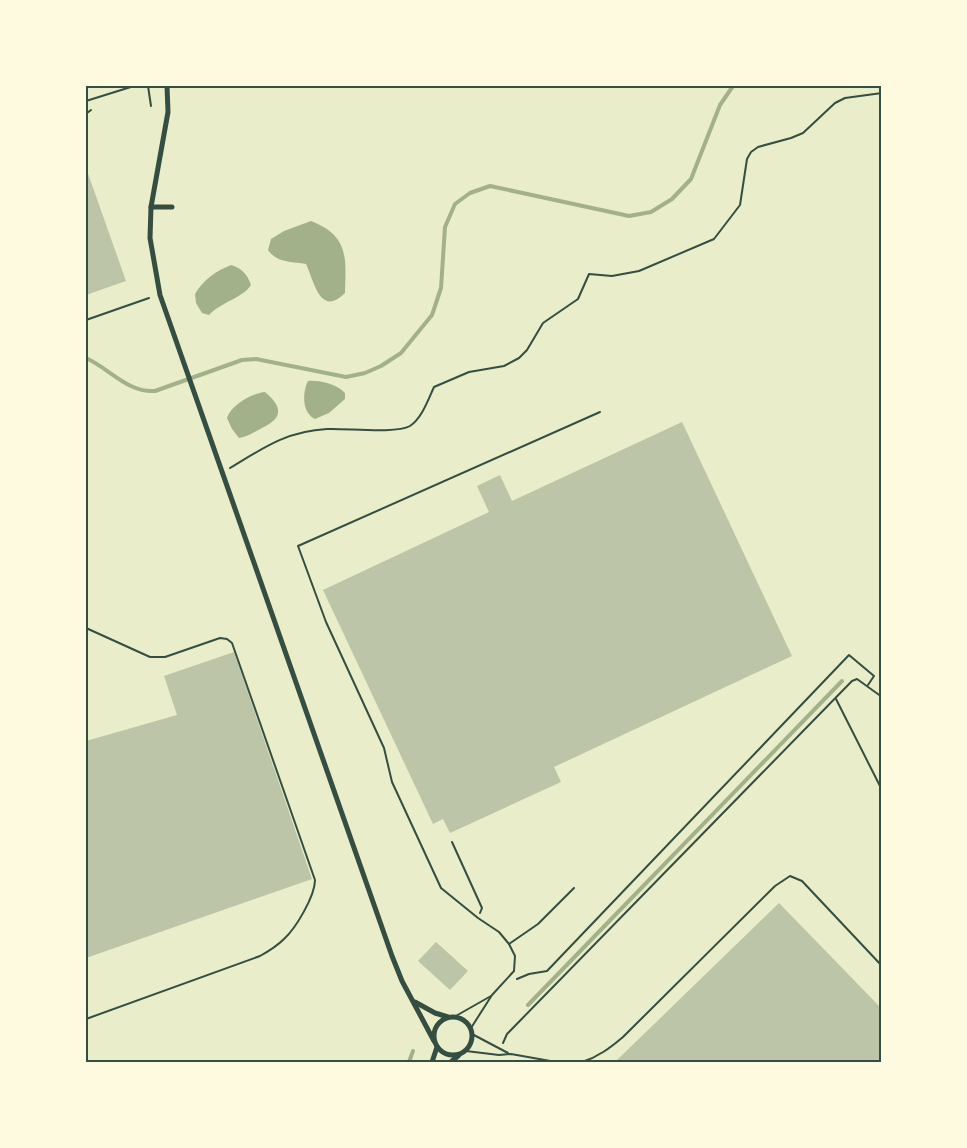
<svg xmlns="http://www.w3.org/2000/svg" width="967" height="1148" font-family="Barlow,sans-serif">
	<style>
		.water { fill: #a3b18a }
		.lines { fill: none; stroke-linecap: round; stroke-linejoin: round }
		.stream { stroke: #a3b18a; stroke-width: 4 }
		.building { fill: #bcc5a7 }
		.path { stroke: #344e41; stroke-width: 2 }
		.service { stroke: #344e41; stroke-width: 2 }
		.minor { stroke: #344e41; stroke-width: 5 }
		.neatline { fill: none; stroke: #344e41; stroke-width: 2 }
	</style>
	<rect width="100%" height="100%" fill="#e9edc9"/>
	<g class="water">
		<path d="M 311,221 C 349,236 346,257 345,293 C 320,318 314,281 306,264 C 292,261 278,264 268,250 L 271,239 L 284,231 Z"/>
		<path d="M 231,265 C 243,269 247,274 251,285 C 243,298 221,302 209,315 L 202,313 L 196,303 L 195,294 C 203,280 216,271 231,265 Z"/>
		<path d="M 308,381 C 320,380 336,384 345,393 L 345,399 L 329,413 L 315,419 C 302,413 302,393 308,381 Z"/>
		<path d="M 265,392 C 283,407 283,418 262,428 C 254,432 247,437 239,438 L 232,429 L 227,418 C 231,405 252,393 265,392 Z"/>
	</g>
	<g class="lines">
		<g class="stream">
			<path d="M 86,358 C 110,369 128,393 155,391 L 242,360 L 256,359 L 346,377 L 365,373 L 381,366 L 401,353 L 432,315 L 441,288 L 445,227 L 455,204 L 470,193 L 490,186 L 629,216 L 651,212 L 672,199 L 691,179 L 720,105 L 733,86"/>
			<polyline points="881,641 882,640"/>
			<polyline points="528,1005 842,681"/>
			<polyline points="409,1062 413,1051"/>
		</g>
	</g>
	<g class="building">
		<polygon points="86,168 126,281 86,295"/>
		<polygon points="682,422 792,656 554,767 561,782 450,833 443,819 433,824 323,590 489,512 477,486 500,475 512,501"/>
		<polygon points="234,652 312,879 86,958 86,741 177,715 164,676"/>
		<polygon points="779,903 882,1009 882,1062 615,1062"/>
		<polygon points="436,942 468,971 450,990 418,961"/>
	</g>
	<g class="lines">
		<g class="path">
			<polyline points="148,86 151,106"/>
			<polyline points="87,113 91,110"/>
			<polyline points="86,320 149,298"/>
			<path d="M 230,468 C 263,448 287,431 327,429 C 346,428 396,434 410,426 C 422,418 428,400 434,387 L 469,372 L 504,366 L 519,358 L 527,350 L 543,323 L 578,299 L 589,274 L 612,276 L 639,271 L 714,239 L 740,205 L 747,159 L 751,152 L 758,147 L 791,138 L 803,133 L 835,103 L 845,98 L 882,93"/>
			<polyline points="836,699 882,790"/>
			<polyline points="452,842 482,908 480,913"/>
			<polyline points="517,979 529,974 547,971 849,655 874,676 868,685"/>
			<polyline points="503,1043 507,1034 852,681 857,679 882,697"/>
		</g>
		<g class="service">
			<polyline points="86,101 134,86"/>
			<path d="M 86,628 L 150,657 L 165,657 L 220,638 L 227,639 L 232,643 L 315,880 C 315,896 296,928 284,939 C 277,946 269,951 260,956 L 86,1019"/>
			<polyline points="509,944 538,924 574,888"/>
			<polyline points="454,1017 491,996"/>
			<polyline points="471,1028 492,995 514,971 515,956 509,944 499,932 478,918 441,888 392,782 384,748 326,622 298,546 600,412"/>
			<polyline points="472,1034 508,1053"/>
			<polyline points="466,1051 499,1055 511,1054 556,1062"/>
			<path d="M 582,1062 C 598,1057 610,1048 623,1037 L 775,886 L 790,876 L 802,881 L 882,966"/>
		</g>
		<g class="minor">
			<polyline points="167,86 168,112 151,207 150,238 160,295 392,956 402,981 434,1041"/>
			<polyline points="151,207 172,207"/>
			<polyline points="415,1002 435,1013 448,1017"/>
			<circle cx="453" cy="1036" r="19"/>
			<polyline points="432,1062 437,1047"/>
			<polyline points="451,1062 459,1055"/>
		</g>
	</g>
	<rect width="967" height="1148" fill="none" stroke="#fefae0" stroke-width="174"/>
	<rect x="87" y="87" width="793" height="974" class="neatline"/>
</svg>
